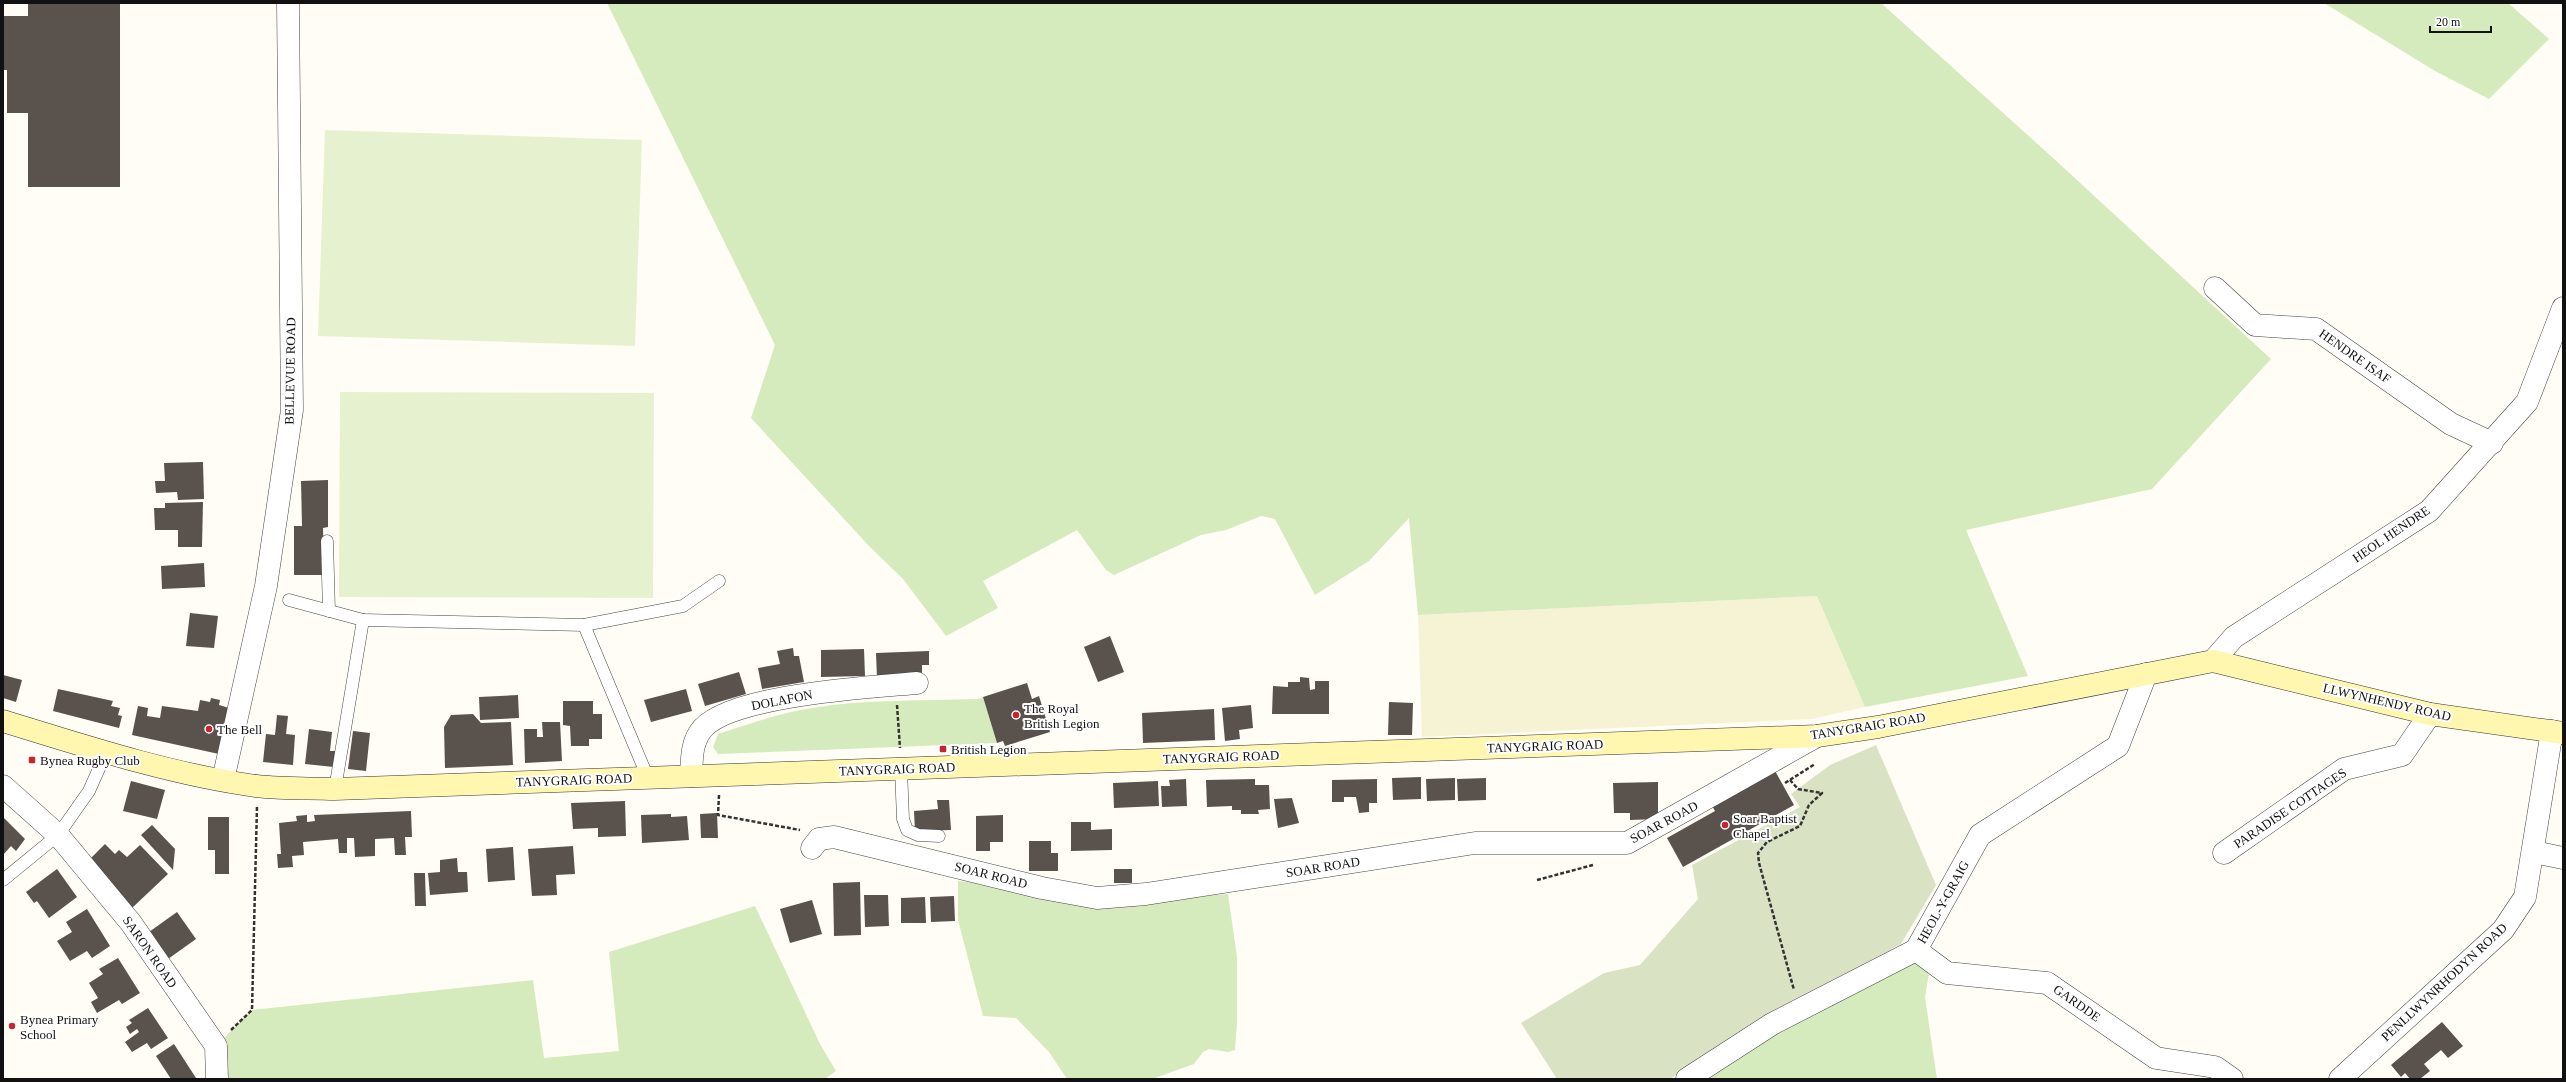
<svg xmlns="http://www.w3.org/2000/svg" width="2566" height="1082" font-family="Georgia,serif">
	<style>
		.farmland { fill: #f6f3d4 }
		.green { fill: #d5ebbd }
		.cemetery { fill: #d9e3c4 }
		.pitch { fill: #e6f2cf }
		.building { fill: #5a524d }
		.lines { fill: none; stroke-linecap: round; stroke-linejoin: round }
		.lane-casing { stroke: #444; stroke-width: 13 }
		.street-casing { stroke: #444; stroke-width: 23 }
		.secondary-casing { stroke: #333; stroke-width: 23 }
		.path { stroke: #333; stroke-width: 2.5; stroke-dasharray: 4 2; stroke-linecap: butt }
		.lane { stroke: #fff; stroke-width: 12 }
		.street { stroke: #fff; stroke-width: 22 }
		.secondary { stroke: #fff6b0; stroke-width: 22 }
		.poi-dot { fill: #c4262e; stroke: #fff; stroke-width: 1.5 }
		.labels { text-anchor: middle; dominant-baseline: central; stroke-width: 4; stroke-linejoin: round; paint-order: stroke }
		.street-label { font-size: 13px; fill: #111; stroke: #fff }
		.poi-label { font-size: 13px; fill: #111; stroke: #fff; text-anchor: start }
	</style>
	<rect width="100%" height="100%" fill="#fffdf5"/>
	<polygon class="farmland" points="1817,596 1865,707 1812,719 1422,737 1418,615"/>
	<g class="green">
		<polygon points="607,3 1881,3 2052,157 2271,359 2152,489 1966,530 2028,676 1865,707 1817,596 1418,615 1409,518 1369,561 1315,595 1275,519 1261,516 1226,530 1201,535 1114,575 1106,570 1077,530 983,581 998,608 946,636 903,579 869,546 751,418 775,345"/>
		<polygon points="2324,3 2508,3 2549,39 2489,99 2435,71"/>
		<path d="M 983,697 L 997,743 L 718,754 L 713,747 L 718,734 C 749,724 780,713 812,708 C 866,699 923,701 978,699 Z"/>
		<polygon points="958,881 1157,899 1228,894 1237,957 1237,1023 1235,1050 1228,1052 1209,1049 1203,1052 1194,1064 1152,1079 1067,1079 1049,1052 1016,1018 983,1016 958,920"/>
		<polygon points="755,906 820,1044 836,1071 825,1079 218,1079 216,1046 252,1010 533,980 544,1058 619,1051 609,952"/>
		<polygon points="1916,959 1930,967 1925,997 1937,1079 1705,1079 1778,1031"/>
	</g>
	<polygon class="cemetery" points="1876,745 1936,885 1901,944 1764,1019 1670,1079 1557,1079 1521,1023 1604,973 1640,965 1698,899 1692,865 1800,807 1791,794 1830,765"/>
	<g class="pitch">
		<polygon points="325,130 642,140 635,346 318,336"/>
		<polygon points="340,392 654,393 653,598 339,597"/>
	</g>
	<g class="building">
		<polygon points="28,3 120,3 120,187 28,187 28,113 7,113 7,70 3,70 3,16 28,16"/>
		<polygon points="203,462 204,499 178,500 177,492 156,493 155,481 165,481 164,463"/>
		<polygon points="328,480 328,527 323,528 324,575 294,575 294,526 302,526 301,481"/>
		<polygon points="203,502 202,547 178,547 178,530 155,530 154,508 165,508 165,503"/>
		<polygon points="204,563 205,587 162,589 161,566"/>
		<polygon points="190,613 218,616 214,648 186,646"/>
		<polygon points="1110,636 1124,672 1098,682 1084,647"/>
		<polygon points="793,648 794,656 799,656 804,682 762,689 758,668 780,664 777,651"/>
		<polygon points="864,649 865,676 821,677 821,650"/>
		<polygon points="929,651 929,665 922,665 922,676 877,678 876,653"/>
		<polygon points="739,672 746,694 705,706 698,684"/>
		<polygon points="3,675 22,680 16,702 3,698"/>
		<polygon points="1300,677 1309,678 1310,690 1315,689 1315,681 1329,681 1329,714 1272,714 1273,686 1288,687 1288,682 1300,682"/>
		<polygon points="1027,683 1032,699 1039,696 1050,732 1005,746 1003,741 997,743 983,697"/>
		<polygon points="58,689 113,701 111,706 120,708 118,715 122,716 119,728 53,711"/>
		<polygon points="686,689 692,711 651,722 644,700"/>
		<polygon points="518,695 519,718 480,720 479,697"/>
		<polygon points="211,698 220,700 219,705 229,708 219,754 132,735 138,706 148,708 147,716 160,718 162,706 198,711 200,700 210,702"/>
		<polygon points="563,701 593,701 593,714 602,714 602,739 589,739 589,746 571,746 570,726 563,725"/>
		<polygon points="1389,702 1413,703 1412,735 1388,735"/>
		<polygon points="1251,705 1253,728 1239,730 1240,739 1225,741 1222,708"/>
		<polygon points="1214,709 1215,740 1143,743 1142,713"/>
		<polygon points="473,714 481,723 511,722 513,765 445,768 444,727 451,715"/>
		<polygon points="277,715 288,716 286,734 295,735 293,765 263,762 266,734 275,735"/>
		<polygon points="542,722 560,722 562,761 525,763 524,729 537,729 537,737 543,737"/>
		<polygon points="309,729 332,732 330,751 336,751 334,767 305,764"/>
		<polygon points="353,731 370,733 366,771 348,769"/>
		<polygon points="1774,769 1794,805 1683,867 1667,838 1715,811 1711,804"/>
		<polygon points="1421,777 1421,799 1393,800 1392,778"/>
		<polygon points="1455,778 1455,800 1427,801 1426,779"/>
		<polygon points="1486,778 1486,800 1458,801 1457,779"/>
		<polygon points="1186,779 1187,806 1162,807 1161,786 1170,786 1169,780"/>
		<polygon points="1255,779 1255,785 1269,785 1270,809 1258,810 1259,814 1241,814 1241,810 1232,810 1232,806 1207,807 1206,780"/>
		<polygon points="1377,779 1377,803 1369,803 1369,812 1359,813 1356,797 1344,797 1344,802 1332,802 1332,780"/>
		<polygon points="131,781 165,790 157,819 123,811"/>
		<polygon points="1158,781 1159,806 1114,808 1113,783"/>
		<polygon points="1658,782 1658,819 1630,820 1630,813 1614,813 1613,783"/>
		<polygon points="1292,798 1299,823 1278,828 1274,799"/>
		<polygon points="937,800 949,800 951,830 915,831 914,811 938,809"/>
		<polygon points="625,801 626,836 598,837 598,828 573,829 571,803"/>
		<polygon points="411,811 412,837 405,837 406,855 395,855 394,838 375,839 375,856 355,857 354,838 347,838 347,853 339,853 338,839 303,842 304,855 292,856 293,867 278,868 277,854 281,854 279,823 297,821 296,816 307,815 307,822 315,821 314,815"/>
		<polygon points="717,813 718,838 701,838 700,814"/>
		<polygon points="671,814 671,817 687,816 689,840 642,843 641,815"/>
		<polygon points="1003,815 1003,842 990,842 990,851 976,851 976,816"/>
		<polygon points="3,817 25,839 16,851 11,846 3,855"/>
		<polygon points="208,817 229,817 229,874 215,874 215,850 208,850"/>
		<polygon points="1071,822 1091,822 1091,830 1112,829 1112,850 1071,851"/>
		<polygon points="152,825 175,849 173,870 141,835"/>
		<polygon points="1029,841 1051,841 1051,853 1058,853 1058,871 1029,871"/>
		<polygon points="105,844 115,854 119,850 127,857 140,845 168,874 132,908 88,861"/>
		<polygon points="573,846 575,874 556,875 557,895 532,896 528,849"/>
		<polygon points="513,847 515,880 488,882 486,849"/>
		<polygon points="457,858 458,872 467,872 468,892 430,895 428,873 440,872 440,860"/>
		<polygon points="57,869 77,897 49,918 37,901 34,903 26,892"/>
		<rect x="1114" y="869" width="18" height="14"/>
		<polygon points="414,873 425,873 426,906 415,906"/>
		<polygon points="860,882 861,935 834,936 833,883"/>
		<polygon points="864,895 888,895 889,926 865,927"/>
		<polygon points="954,896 955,921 931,922 930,897"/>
		<polygon points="925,897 926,923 901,923 901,898"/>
		<polygon points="812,900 822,934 790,943 780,909"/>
		<polygon points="87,909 110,946 92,958 87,951 70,961 57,941 72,932 66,922"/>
		<polygon points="177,912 196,939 168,959 149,932"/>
		<polygon points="118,958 140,993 122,1004 119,1000 97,1013 91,1002 98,998 89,983 103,974 99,969"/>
		<polygon points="148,1008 168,1038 151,1049 147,1043 132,1052 125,1042 139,1032 137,1029 130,1034 126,1027 132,1023 129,1020"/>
		<polygon points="2442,1022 2463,1046 2448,1058 2441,1050 2424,1064 2430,1071 2420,1079 2410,1079 2405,1073 2401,1077 2391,1065"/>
		<polygon points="174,1044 196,1078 194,1079 171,1079 156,1056"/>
	</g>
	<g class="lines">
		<g class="lane-casing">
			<g id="lane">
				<polyline points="327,541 329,611"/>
				<polyline points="289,600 363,620"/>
				<polyline points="584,625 648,778"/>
				<polyline points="901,769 903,819 907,830 918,835 939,836"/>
				<polyline points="335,789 363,620 584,625 683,606 719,581"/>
				<polyline points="3,880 58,835 89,791 106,753"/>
			</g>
		</g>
		<g class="street-casing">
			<g id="street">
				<polyline points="2215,288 2255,325 2316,329 2451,424 2492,443"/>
				<polyline points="2213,661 2234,637 2429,511 2527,402 2563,308"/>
				<path d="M 691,776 C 692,761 691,745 700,732 C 723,695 873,687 917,683"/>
				<polyline points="223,780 266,586 292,410 288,3"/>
				<polyline points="3,786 58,835 131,923 216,1046 217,1079"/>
				<polyline points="812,848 819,839 834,837 1042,888 1097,898 1146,894 1475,843 1627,843 1817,736"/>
				<polyline points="2534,852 2563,858"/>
				<polyline points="2224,853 2344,769 2402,755 2430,714"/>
				<polyline points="1916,950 1947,973 2047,983 2156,1058 2215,1067 2232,1079"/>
				<polyline points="1687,1079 1772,1024 1916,950 1980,835 2118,746 2146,674"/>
				<polyline points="2340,1079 2503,930 2525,897 2552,731"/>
			</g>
		</g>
		<g class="secondary-casing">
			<path id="secondary" d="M 3,721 C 84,746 173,775 256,786 C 282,789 309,788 335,789 L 1817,736 L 1878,727 L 2213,661 L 2430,714 L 2563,733"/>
		</g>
		<g class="path">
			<polyline points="897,705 900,748"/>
			<polyline points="1790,780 1798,789 1822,793 1809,805 1800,826 1767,842 1758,853 1759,863 1794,990"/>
			<polyline points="1785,783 1815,764"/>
			<polyline points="719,795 718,815 800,830"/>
			<polyline points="1537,880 1593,865"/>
			<polyline points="231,1030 252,1010 257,806"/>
		</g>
		<use href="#lane" class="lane"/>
		<use href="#street" class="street"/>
		<use href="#secondary" class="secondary"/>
	</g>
	<g class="poi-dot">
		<circle cx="1016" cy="715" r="4"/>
		<circle cx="209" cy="729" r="4"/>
		<rect x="939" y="745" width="8" height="8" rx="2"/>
		<rect x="28" y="756" width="8" height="8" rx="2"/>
		<circle cx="1725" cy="825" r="4"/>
		<circle cx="12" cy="1026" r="4"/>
	</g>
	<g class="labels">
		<g class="street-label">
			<text transform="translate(2355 356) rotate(35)">HENDRE ISAF</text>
			<text transform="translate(290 371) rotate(-89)">BELLEVUE ROAD</text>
			<text transform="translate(2391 534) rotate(-34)">HEOL HENDRE</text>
			<text transform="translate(782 700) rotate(-11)">DOLAFON</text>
			<text transform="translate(2387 702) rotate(13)">LLWYNHENDY ROAD</text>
			<text transform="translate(1868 726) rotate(-9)">TANYGRAIG ROAD</text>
			<text transform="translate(1545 746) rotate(-2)">TANYGRAIG ROAD</text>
			<text transform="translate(1221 757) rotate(-2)">TANYGRAIG ROAD</text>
			<text transform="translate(897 769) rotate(-2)">TANYGRAIG ROAD</text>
			<text transform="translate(574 780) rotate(-2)">TANYGRAIG ROAD</text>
			<text transform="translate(2290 808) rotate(-34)">PARADISE COTTAGES</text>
			<text transform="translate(1664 822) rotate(-28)">SOAR ROAD</text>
			<text transform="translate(1323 867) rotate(-9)">SOAR ROAD</text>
			<text transform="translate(991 875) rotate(14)">SOAR ROAD</text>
			<text transform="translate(1943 902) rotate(-61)">HEOL-Y-GRAIG</text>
			<text transform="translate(150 952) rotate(55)">SARON ROAD</text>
			<text transform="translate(2444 982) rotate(-43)">PENLLWYNRHODYN ROAD</text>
			<text transform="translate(2077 1003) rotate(35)">GARDDE</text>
		</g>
		<g class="poi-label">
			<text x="1024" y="708">The Royal<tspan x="1024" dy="15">British Legion</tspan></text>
			<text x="217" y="729">The Bell</text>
			<text x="951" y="749">British Legion</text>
			<text x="40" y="760">Bynea Rugby Club</text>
			<text x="1733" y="818">Soar Baptist<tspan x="1733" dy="15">Chapel</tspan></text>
			<text x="20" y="1019">Bynea Primary<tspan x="20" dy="15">School</tspan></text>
		</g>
	</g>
	<rect width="2566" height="1082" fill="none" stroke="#111111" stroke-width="8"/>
	<path d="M2430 26v6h61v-6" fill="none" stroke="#111111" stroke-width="2"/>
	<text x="2436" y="26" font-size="12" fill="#111111" stroke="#ffffff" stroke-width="3" paint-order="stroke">20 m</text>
</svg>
